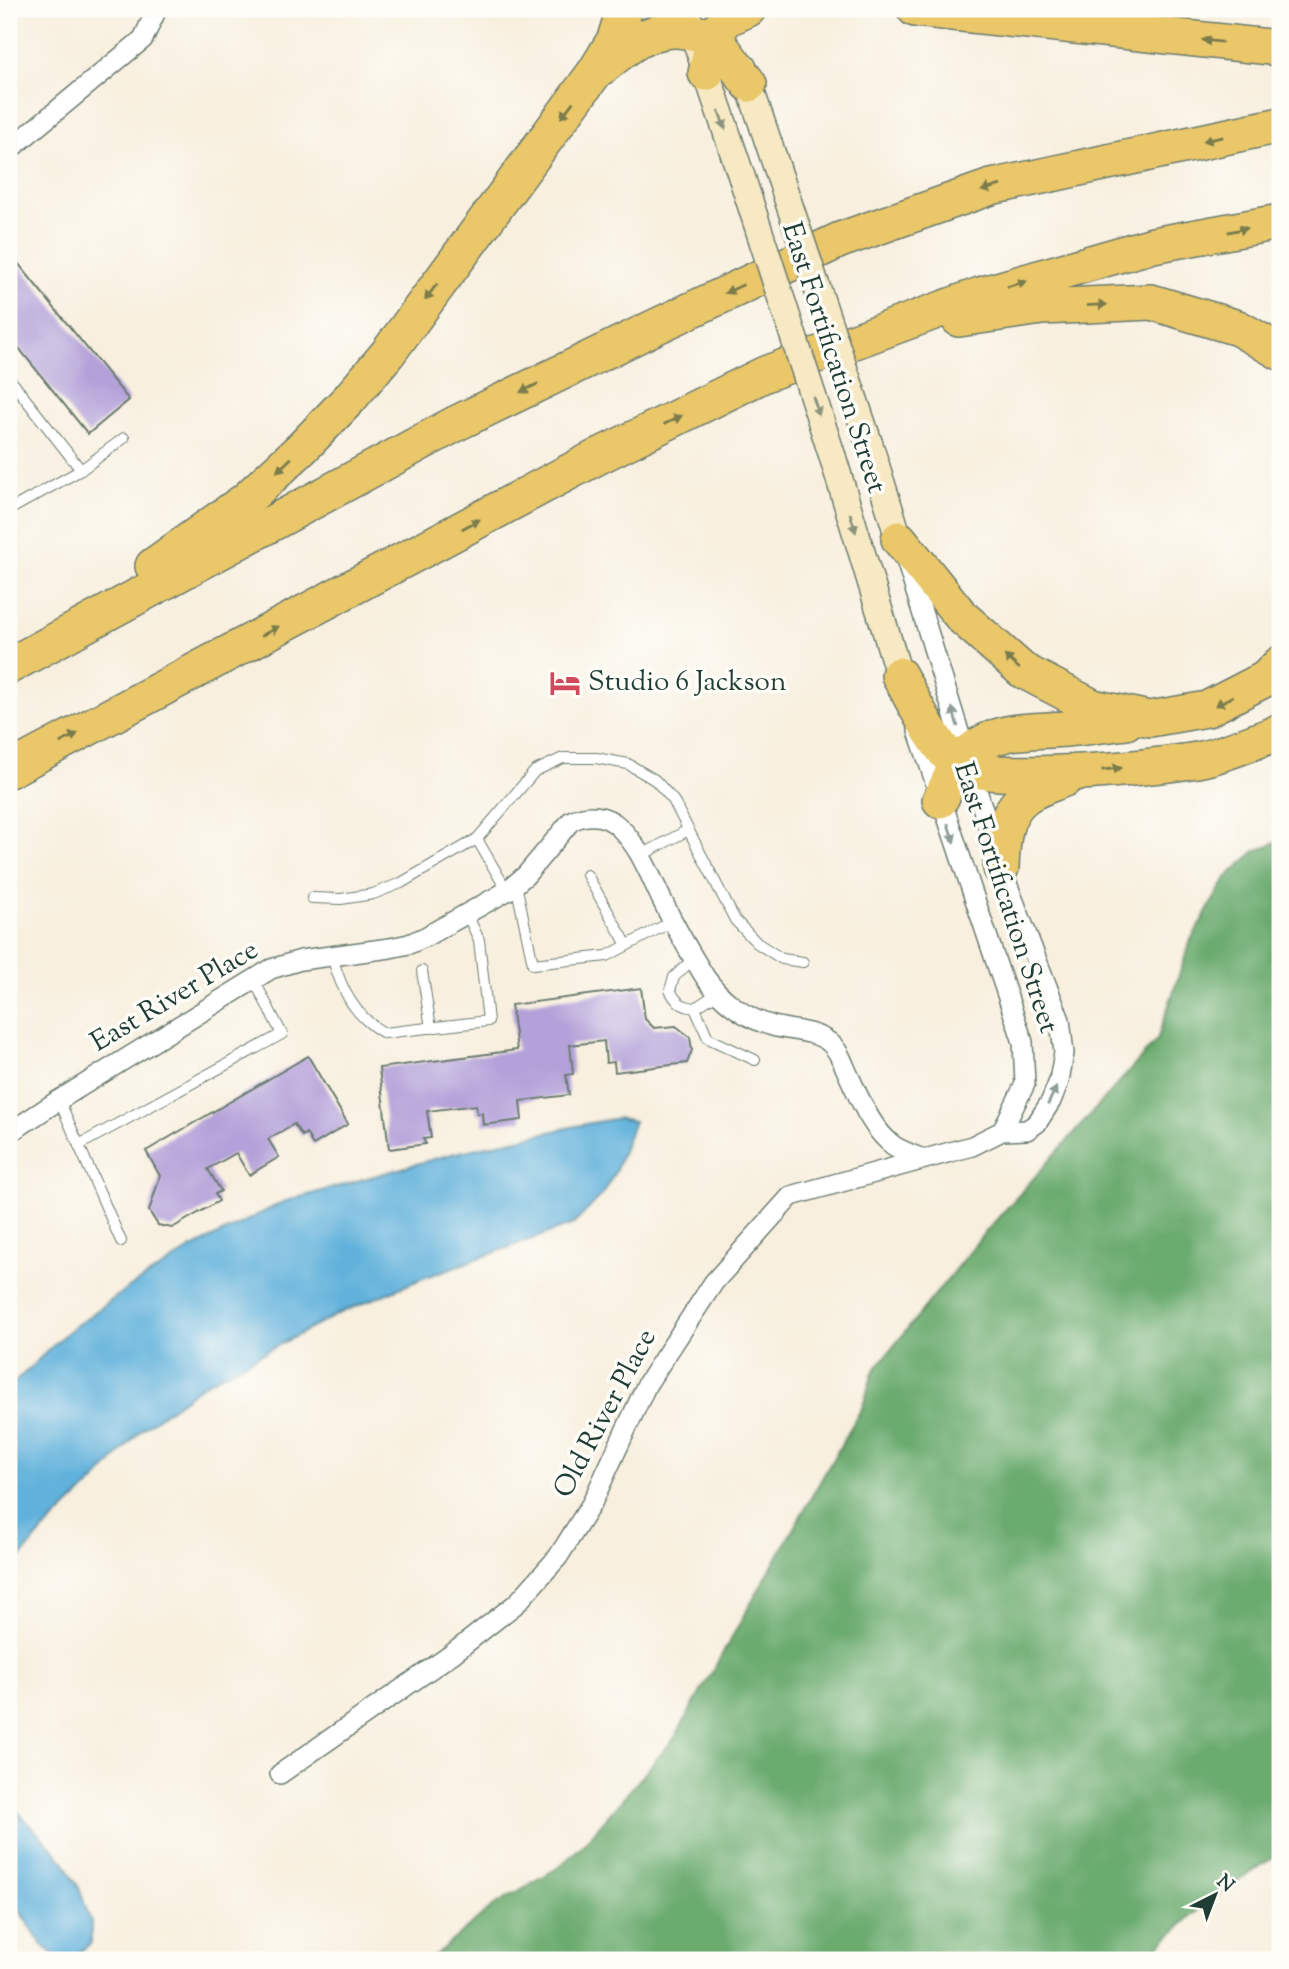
<svg xmlns="http://www.w3.org/2000/svg" width="1289" height="1969" font-family="'Sorts Mill Goudy',serif">
	<style>
		.forest { fill: #6aab6e; stroke: #447451; stroke-width: 2 }
		.water { fill: #61b1db; stroke: #407788; stroke-width: 2 }
		.building { fill: #b3a1d9 }
		.lines { fill: none; stroke-linecap: round; stroke-linejoin: round }
		.lane-casing { stroke: #6b7b70; stroke-width: 12 }
		.street-casing { stroke: #6b7b70; stroke-width: 22 }
		.secondary-casing { stroke: #6b7b70; stroke-width: 29 }
		.highway-casing { stroke: #6b7b70; stroke-width: 38 }
		.lane { stroke: #fff; stroke-width: 10 }
		.street { stroke: #fff; stroke-width: 19 }
		.secondary { stroke: #f7e9c3; stroke-width: 26 }
		.highway { stroke: #eac769; stroke-width: 35 }
		.secondary-bridge-casing { stroke: #6b7b70; stroke-width: 29; stroke-linecap: butt }
		.secondary-bridge { stroke: #f7e9c3; stroke-width: 26 }
		.oneway { fill: #7a7b4c }
		.oneway2 { fill: #8b937c }
		.oneway3 { fill: #8f9e9a }
		.labels { text-anchor: middle; dominant-baseline: central; stroke-width: 7; stroke-linejoin: round; paint-order: stroke }
		.street-label { font-size: 28px; fill: #1f3d34; stroke: #fdfcf7 }
		.poi-label { font-size: 28px; fill: #1f3d34; stroke: #fdfcf7; text-anchor: start }
	</style>
	<rect width="100%" height="100%" fill="#fdfcf7"/>
	<filter id="ink" filterUnits="userSpaceOnUse"><feTurbulence type="fractalNoise" baseFrequency=".0143" numOctaves="2"/><feDisplacementMap in="SourceGraphic" scale="14" xChannelSelector="R" yChannelSelector="G"/><feConvolveMatrix kernelMatrix="1 2 1 2 8 2 1 2 1" color-interpolation-filters="sRGB"/></filter>
	<filter id="wash" filterUnits="userSpaceOnUse"><feTurbulence type="fractalNoise" baseFrequency=".00686" numOctaves="4" result="noise"/><feDisplacementMap in="SourceGraphic" scale="28" xChannelSelector="R" yChannelSelector="G"/><feGaussianBlur stdDeviation="1.57" result="paint"/><feColorMatrix in="noise" values="0 0 0 0 0 0 0 0 0 0 0 0 0 0 0 0 0 1.4 0 .05"/><feComposite in="paint" operator="in"/></filter>
	<g filter="url(#wash)">
		<rect width="100%" height="100%" fill="#f8efde"/>
		<polygon class="forest" points="1280,841 1280,1853 1207,1902 1143,1960 429,1960 496,1904 559,1867 583,1845 674,1739 863,1406 873,1372 982,1236 1157,1040 1191,940 1226,878 1255,851"/>
		<g class="water">
			<polygon points="619,1118 634,1121 616,1170 603,1194 574,1224 426,1277 340,1313 204,1384 141,1430 97,1479 43,1531 9,1571 9,1388 67,1332 127,1289 192,1248 283,1202 451,1154 585,1124"/>
			<polygon points="9,1794 17,1811 64,1861 79,1888 91,1922 91,1943 69,1960 59,1960 42,1944 9,1895"/>
		</g>
		<g id="blocks">
			<g class="building">
				<polygon points="9,252 129,400 88,434 9,336"/>
				<polygon points="641,988 645,1019 654,1028 676,1026 690,1037 692,1050 687,1063 615,1072 614,1062 606,1063 604,1041 570,1045 573,1074 566,1075 569,1095 520,1101 522,1120 483,1125 482,1113 477,1114 476,1105 427,1111 431,1138 423,1139 426,1144 389,1149 379,1068 517,1050 511,1005"/>
				<polygon points="308,1056 348,1124 313,1145 306,1133 302,1136 294,1124 268,1139 279,1157 249,1175 236,1153 208,1169 221,1191 215,1194 219,1201 172,1228 158,1225 149,1211 160,1176 146,1151"/>
			</g>
		</g>
	</g>
	<g filter="url(#ink)">
		<use href="#blocks" fill-opacity="0" stroke="#6b7b70" stroke-width="2"/>
		<g class="lines">
			<g class="lane-casing">
				<g id="lane">
					<polyline points="9,378 81,470 9,510"/>
					<polyline points="81,470 124,438"/>
					<polyline points="477,839 507,891"/>
					<polyline points="640,856 688,830"/>
					<polyline points="587,875 627,945"/>
					<polyline points="516,884 533,964 607,956 673,921"/>
					<polyline points="312,898 341,899 373,894 401,883 477,839 535,771 563,758 596,758 628,764 655,780 673,800 735,920 757,943 782,959 803,962"/>
					<path d="M 332,956 C 341,989 354,1016 384,1033 L 488,1021 L 479,940 L 467,914"/>
					<path d="M 694,958 L 674,977 L 670,990 C 676,1002 681,1006 695,1008 L 718,993"/>
					<polyline points="422,971 431,1028"/>
					<polyline points="695,1008 708,1038 755,1060"/>
					<polyline points="59,1100 121,1241"/>
					<polyline points="79,1145 282,1034 254,980"/>
				</g>
			</g>
			<g class="street-casing">
				<g id="street">
					<polyline points="9,150 143,39 157,9"/>
					<polyline points="918,731 1023,1042 1025,1084 1002,1131"/>
					<path d="M 9,1133 L 59,1100 L 271,969 L 301,960 L 390,948 L 409,944 L 425,937 L 507,891 L 526,875 L 571,821 C 588,813 606,814 620,828 C 640,847 651,878 663,902 C 675,927 690,953 705,977 C 720,999 746,1019 773,1026 C 791,1031 813,1030 829,1042 C 839,1050 843,1063 848,1074 C 860,1099 871,1129 894,1146 C 902,1151 913,1155 923,1159"/>
					<polyline points="280,1774 452,1654 517,1603 558,1557 592,1503 647,1384 714,1282 791,1196 972,1146 1002,1131 1027,1130 1037,1123 1051,1101 1059,1081 1064,1053 1060,1020 1001,868 906,560"/>
				</g>
			</g>
			<g class="secondary-casing">
				<g id="secondary">
					<polyline points="685,9 742,178"/>
					<polyline points="743,67 776,165"/>
					<polyline points="869,443 899,539"/>
					<polyline points="833,458 899,675"/>
				</g>
			</g>
			<g class="highway-casing">
				<g id="highway">
					<polyline points="915,9 1280,48"/>
					<path d="M 602,67 C 623,50 646,30 675,30 C 687,30 702,35 714,37 L 749,84"/>
					<polyline points="706,73 714,37 726,19 748,9"/>
					<polyline points="959,319 1042,307 1151,302 1238,328 1280,352"/>
					<polyline points="899,539 962,617 1022,670 1093,707 1150,719 1207,709 1265,679 1280,664"/>
					<polyline points="153,566 246,500 303,447 350,398 388,353 595,72 615,39 624,9"/>
					<polyline points="9,666 457,423 655,327 840,240 991,187 1280,125"/>
					<path d="M 899,675 C 912,698 936,749 957,764 C 986,785 1156,767 1197,760 C 1221,756 1249,743 1273,735 L 1280,731"/>
					<polyline points="9,770 599,456 765,374 980,295 1153,245 1280,222"/>
					<path d="M 940,800 C 948,785 954,765 968,753 C 999,727 1029,732 1066,729 C 1086,728 1106,724 1126,722"/>
					<path d="M 1001,868 C 1002,843 1003,813 1025,797 C 1037,788 1053,784 1066,778"/>
				</g>
			</g>
			<use href="#lane" class="lane"/>
			<use href="#street" class="street"/>
			<use href="#secondary" class="secondary"/>
			<use href="#highway" class="highway"/>
			<g class="secondary-bridge-casing">
				<g id="secondary-bridge">
					<polyline points="776,165 869,443"/>
					<polyline points="742,178 833,458"/>
				</g>
			</g>
			<use href="#secondary-bridge" class="secondary-bridge"/>
		</g>
		<defs><path id="oneway-solid" d="M-6-.8H1V-3.2L6.5 0L1 3.2V.8H-6Z" transform="scale(1.75)"/></defs>
		<g class="oneway">
			<use href="#oneway-solid" transform="translate(1212 41) rotate(-174)"/>
			<use href="#oneway-solid" transform="translate(567 110) rotate(127)"/>
			<use href="#oneway-solid" transform="translate(1213 139) rotate(168)"/>
			<use href="#oneway-solid" transform="translate(991 188) rotate(164)"/>
			<use href="#oneway-solid" transform="translate(1238 230) rotate(-11)"/>
			<use href="#oneway-solid" transform="translate(1017 284) rotate(-16)"/>
			<use href="#oneway-solid" transform="translate(734 289) rotate(155)"/>
			<use href="#oneway-solid" transform="translate(431 292) rotate(127)"/>
			<use href="#oneway-solid" transform="translate(1097 305) rotate(-3)"/>
			<use href="#oneway-solid" transform="translate(529 388) rotate(154)"/>
			<use href="#oneway-solid" transform="translate(673 420) rotate(-26)"/>
			<use href="#oneway-solid" transform="translate(284 465) rotate(137)"/>
			<use href="#oneway-solid" transform="translate(471 524) rotate(-28)"/>
			<use href="#oneway-solid" transform="translate(270 631) rotate(-28)"/>
			<use href="#oneway-solid" transform="translate(1012 662) rotate(-138)"/>
			<use href="#oneway-solid" transform="translate(1224 701) rotate(152)"/>
			<use href="#oneway-solid" transform="translate(69 738) rotate(-28)"/>
			<use href="#oneway-solid" transform="translate(1112 769) rotate(-6)"/>
		</g>
		<g class="oneway2">
			<use href="#oneway-solid" transform="translate(722 120) rotate(71)"/>
			<use href="#oneway-solid" transform="translate(816 406) rotate(72)"/>
			<use href="#oneway-solid" transform="translate(853 523) rotate(73)"/>
		</g>
		<g class="oneway3">
			<use href="#oneway-solid" transform="translate(955 717) rotate(-107)"/>
			<use href="#oneway-solid" transform="translate(951 833) rotate(71)"/>
			<use href="#oneway-solid" transform="translate(1052 1096) rotate(-64)"/>
		</g>
	</g>
	<defs>
		<g id="hotel-bare" transform="scale(2.415)"><path d="M-6-4.5h1.5V1H6V5H4.5V3h-9V5H-6ZM-4 0a1.8 1.8 0 1 1 3.6 0ZM.5 0V-2.5h3Q6-2.5 6 0Z" fill="#d1495b" stroke="#fdfcf7" stroke-width="2.5" paint-order="stroke"/></g>
	</defs>
	<g fill-rule="evenodd">
		<use href="#hotel-bare" x="565" y="683"/>
	</g>
	<g class="labels">
		<g class="street-label">
			<text transform="translate(833 358) rotate(72)">East Fortification Street</text>
			<text transform="translate(1005 898) rotate(72)">East Fortification Street</text>
			<text transform="translate(175 997) rotate(-31)">East River Place</text>
			<text transform="translate(606 1414) rotate(-62)">Old River Place</text>
		</g>
		<g class="poi-label">
			<text x="588" y="683">Studio 6 Jackson</text>
		</g>
	</g>
	<rect width="1289" height="1969" fill="none" stroke="#fdfcf7" stroke-width="35"/>
	<g transform="translate(1215 1895) rotate(42)" stroke="#fdfcf7" stroke-width="5" paint-order="stroke">
	<path d="M0-5L12 26L0 18L-12 26Z" fill="#1f3d34"/>
	<text y="-10" font-size="19" font-weight="bold" text-anchor="middle" fill="#1f3d34">N</text>
	</g>
</svg>
